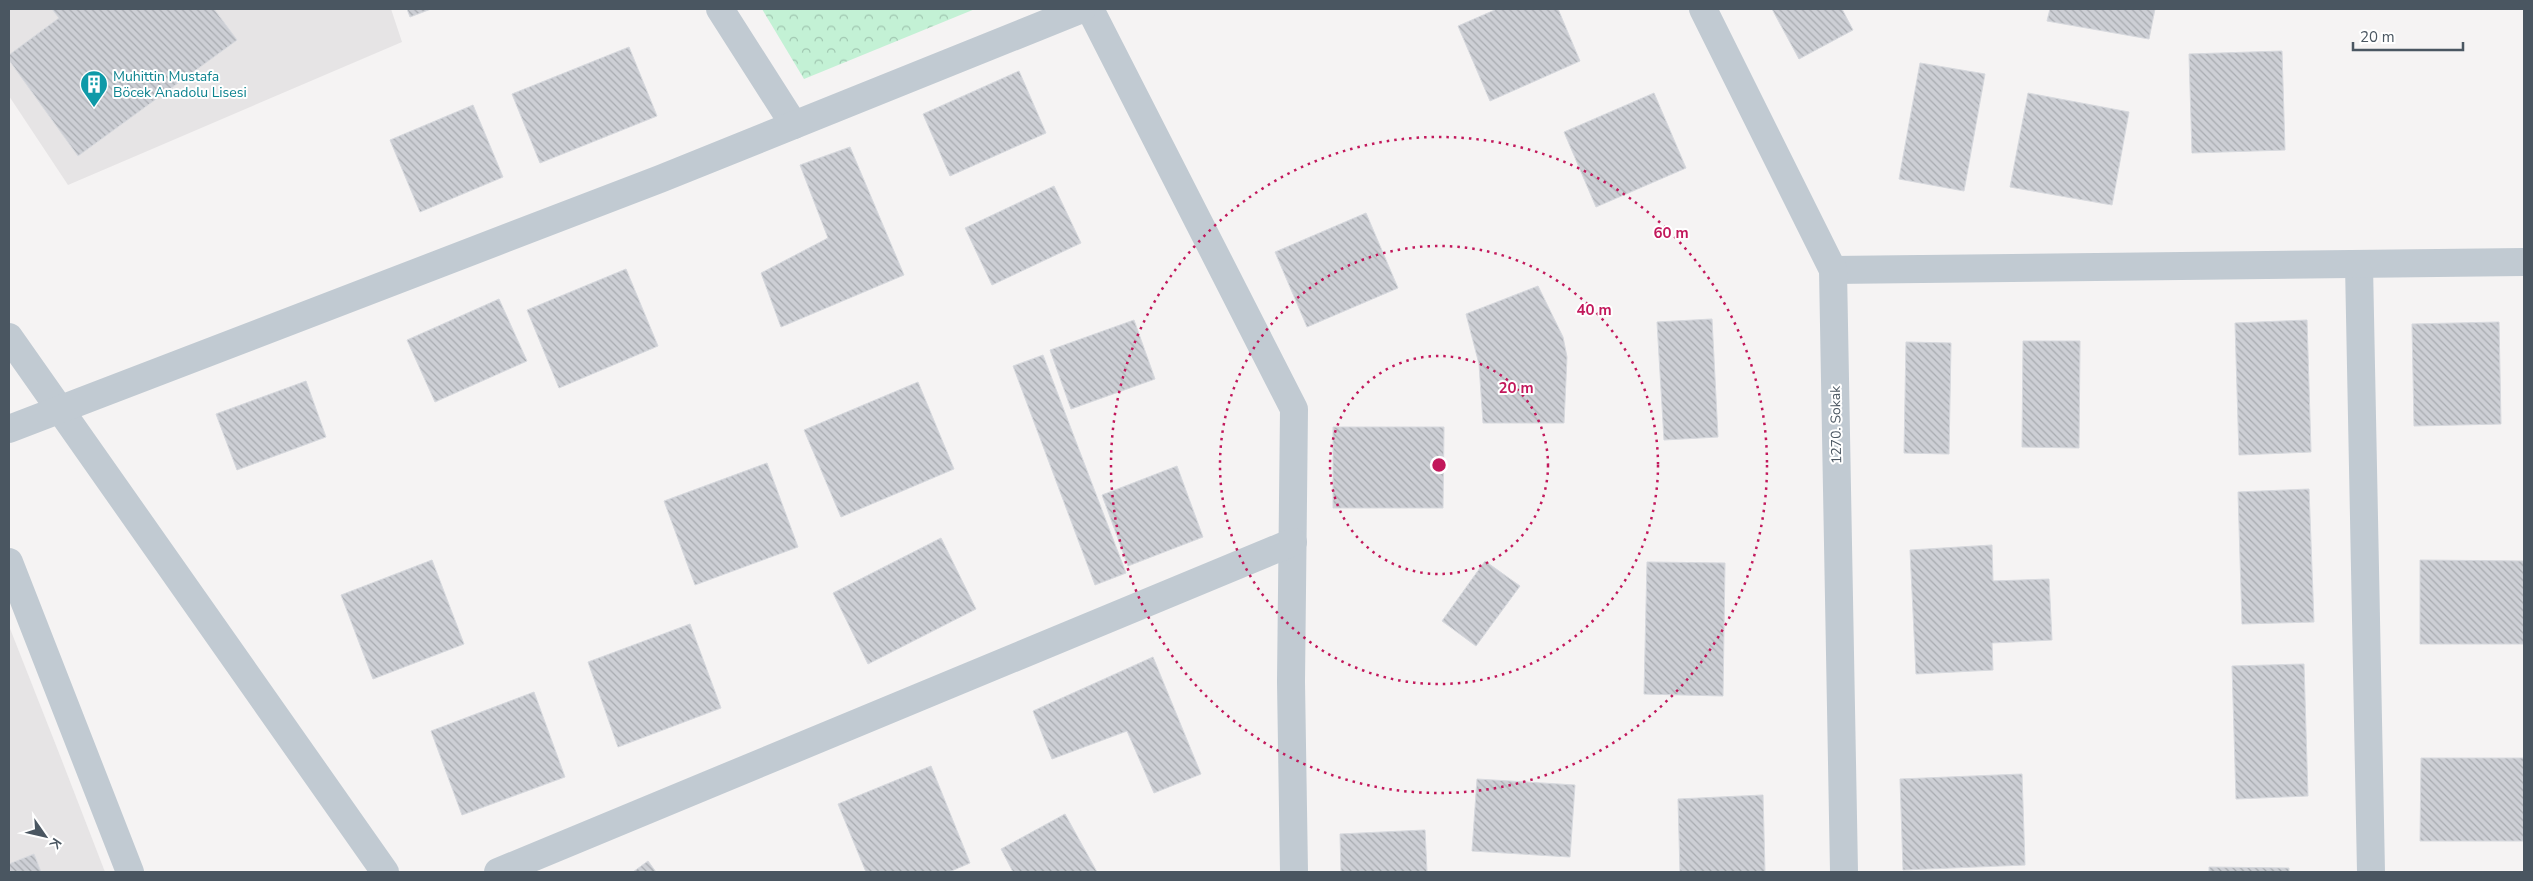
<svg xmlns="http://www.w3.org/2000/svg" width="2533" height="881" font-family="'Nunito Sans',sans-serif">
	<style>
		.education { fill: #e6e4e5 }
		.park { fill: url(#park-crowns) }
		.building { fill: url(#building-back-hatch); stroke: #d7d9de }
		.lines { fill: none; stroke-linecap: round; stroke-linejoin: round }
		.minor { stroke: #c1cad2; stroke-width: 28 }
		.tertiary { stroke: #c1cad2; stroke-width: 28 }
		.ring { fill: none; stroke: #c2185b; stroke-width: 2.5; stroke-dasharray: 2.5 5 }
		.labels { text-anchor: middle; dominant-baseline: central; stroke-width: 4; stroke-linejoin: round; paint-order: stroke }
		.culture-label { font-size: 14px; fill: #0d838f; stroke: #fff; text-anchor: start }
		.street-label { font-size: 14px; fill: #4a5661; stroke: #fff }
		.centre { fill: #c2185b; stroke: #fff; stroke-width: 2.5 }
		.ring-label { font-size: 15px; text-anchor: middle; font-weight: bold; fill: #c2185b; stroke: #fff; stroke-width: 4; stroke-linejoin: round; paint-order: stroke }
	</style>
	<defs>
		<pattern id="park-crowns" width="20" height="18" patternUnits="userSpaceOnUse" patternTransform="scale(1.25)"><rect width="20" height="18" fill="#c3f1d5"/><path d="M2 6a3 3 0 1 1 6 0M12 15a3 3 0 1 1 6 0" fill="none" stroke="#a0c6b0"/></pattern>
		<pattern id="building-back-hatch" width="6" height="6" patternUnits="userSpaceOnUse" patternTransform="scale(1.25)"><rect width="6" height="6" fill="#cdcfd5"/><path d="M-1 5l2 2M0 0l6 6M5-1l2 2" fill="none" stroke="#a8abb0"/></pattern>
	</defs>
	<rect width="100%" height="100%" fill="#f5f3f3"/>
	<g class="education">
		<polygon points="9,9 391,9 402,42 68,185 9,96"/>
		<polygon points="9,626 59,753 105,872 9,872"/>
	</g>
	<polygon class="park" points="762,9 975,9 804,79"/>
	<g class="building">
		<polygon points="52,9 214,9 237,40 78,156 9,60 9,55 59,18"/>
		<polygon points="407,9 431,9 410,17"/>
		<polygon points="1497,9 1558,9 1580,61 1490,101 1458,26"/>
		<polygon points="1772,9 1842,9 1853,30 1799,59"/>
		<polygon points="2050,9 2155,9 2149,39 2047,21"/>
		<polygon points="629,47 657,116 540,163 512,94"/>
		<polygon points="2282,51 2285,150 2192,153 2189,54"/>
		<polygon points="1920,63 1985,74 1964,191 1899,179"/>
		<polygon points="1019,71 1046,133 950,176 923,114"/>
		<polygon points="1654,93 1686,168 1596,207 1564,132"/>
		<polygon points="2028,93 2129,112 2112,205 2010,187"/>
		<polygon points="473,105 503,177 420,212 390,140"/>
		<polygon points="850,147 904,275 781,327 761,273 828,238 800,165"/>
		<polygon points="1054,186 1081,243 992,285 965,228"/>
		<polygon points="1366,213 1398,288 1307,327 1275,252"/>
		<polygon points="626,269 658,346 559,388 527,310"/>
		<polygon points="1538,286 1563,337 1567,357 1564,423 1483,423 1479,364 1466,314"/>
		<polygon points="499,299 527,361 435,402 407,340"/>
		<polygon points="1712,319 1718,437 1664,440 1657,322"/>
		<polygon points="1134,320 1155,379 1071,409 1050,350"/>
		<polygon points="2307,320 2311,452 2239,455 2235,323"/>
		<polygon points="2499,322 2501,424 2414,426 2412,324"/>
		<polygon points="2023,341 2080,341 2079,448 2022,447"/>
		<polygon points="1906,342 1951,343 1949,454 1904,453"/>
		<polygon points="1043,355 1126,573 1095,585 1013,366"/>
		<polygon points="306,381 326,437 237,470 216,414"/>
		<polygon points="918,382 954,469 841,517 804,430"/>
		<polygon points="1333,427 1444,427 1443,508 1333,508"/>
		<polygon points="767,463 798,547 695,585 664,501"/>
		<polygon points="1177,466 1203,537 1128,566 1102,495"/>
		<polygon points="2309,489 2314,622 2242,624 2238,492"/>
		<polygon points="941,538 976,609 868,664 833,593"/>
		<polygon points="1992,545 1993,581 2049,579 2052,640 1992,643 1993,670 1916,674 1910,550"/>
		<polygon points="432,560 464,644 373,679 341,595"/>
		<polygon points="2420,560 2524,561 2524,644 2420,644"/>
		<polygon points="1485,561 1520,586 1476,646 1442,621"/>
		<polygon points="1647,562 1725,563 1723,696 1644,694"/>
		<polygon points="690,624 721,708 618,747 588,662"/>
		<polygon points="1153,657 1201,774 1154,793 1127,731 1052,759 1033,711"/>
		<polygon points="2304,664 2308,796 2236,799 2232,666"/>
		<polygon points="534,692 565,777 462,815 431,731"/>
		<polygon points="2421,758 2524,758 2524,841 2420,841"/>
		<polygon points="931,766 970,863 949,872 866,872 838,804"/>
		<polygon points="2022,774 2025,865 1903,870 1900,779"/>
		<polygon points="1477,779 1575,785 1570,857 1472,851"/>
		<polygon points="1763,795 1765,872 1680,872 1678,799"/>
		<polygon points="1065,814 1097,872 1013,872 1001,849"/>
		<polygon points="1425,830 1427,872 1341,872 1340,834"/>
		<polygon points="34,854 41,872 9,872 9,864"/>
		<polygon points="648,861 656,872 633,872"/>
		<polygon points="2209,867 2289,868 2289,872 2209,872"/>
	</g>
	<g class="lines">
		<g class="minor">
			<polyline points="720,9 794,125"/>
			<polyline points="1090,9 1294,409 1291,682 1294,872"/>
			<polyline points="2359,265 2371,872"/>
			<polyline points="1833,270 2524,262"/>
			<polyline points="9,337 385,872"/>
			<polyline points="9,429 660,179 1082,9"/>
			<polyline points="9,562 130,872"/>
			<polyline points="498,872 1293,542"/>
		</g>
		<polyline class="tertiary" points="1703,9 1833,270 1844,872"/>
	</g>
	<g class="ring">
		<circle cx="1439" cy="465" r="109"/>
		<circle cx="1439" cy="465" r="219"/>
		<circle cx="1439" cy="465" r="328"/>
	</g>
	<defs>
		<g id="building-pin" transform="scale(1.4375)"><path d="M0 17L-7.5 6A9.5 9.5 0 1 1 7.5 6Z" fill="#0f9aa8" stroke="#fff"/><path d="M-4-6H4V6H1V3H-1V6H-4ZM-2.5-4.3h1.7v1.8h-1.7ZM.8-4.3h1.7v1.8H.8ZM-2.5-1h1.7V.8h-1.7ZM.8-1h1.7V.8H.8Z" fill="#fff"/></g>
	</defs>
	<g fill-rule="evenodd">
		<use href="#building-pin" x="94" y="84"/>
	</g>
	<g class="labels">
		<g class="culture-label">
			<text x="113" y="76">Muhittin Mustafa<tspan x="113" dy="16">Böcek Anadolu Lisesi</tspan></text>
		</g>
		<g class="street-label">
			<text transform="translate(1836 425) rotate(-91)">1270. Sokak</text>
		</g>
	</g>
	<circle cx="1439" cy="465" r="8" class="centre"/>
	<g class="ring-label">
		<text x="1671" y="238">60 m</text>
		<text x="1594" y="315">40 m</text>
		<text x="1516" y="393">20 m</text>
	</g>
	<rect width="2533" height="881" fill="none" stroke="#4a5661" stroke-width="20"/>
	<g transform="translate(45 836) rotate(124)" stroke="#ffffff" stroke-width="4" paint-order="stroke">
	<path d="M0-4L9 19L0 12L-9 19Z" fill="#4a5661"/>
	<text y="-8" font-size="14" font-weight="bold" text-anchor="middle" fill="#4a5661">K</text>
	</g>
	<path d="M2353 42v8h110v-8" fill="none" stroke="#4a5661" stroke-width="2.5"/>
	<text x="2360" y="42" font-size="15" fill="#4a5661" stroke="#ffffff" stroke-width="4" paint-order="stroke">20 m</text>
</svg>
